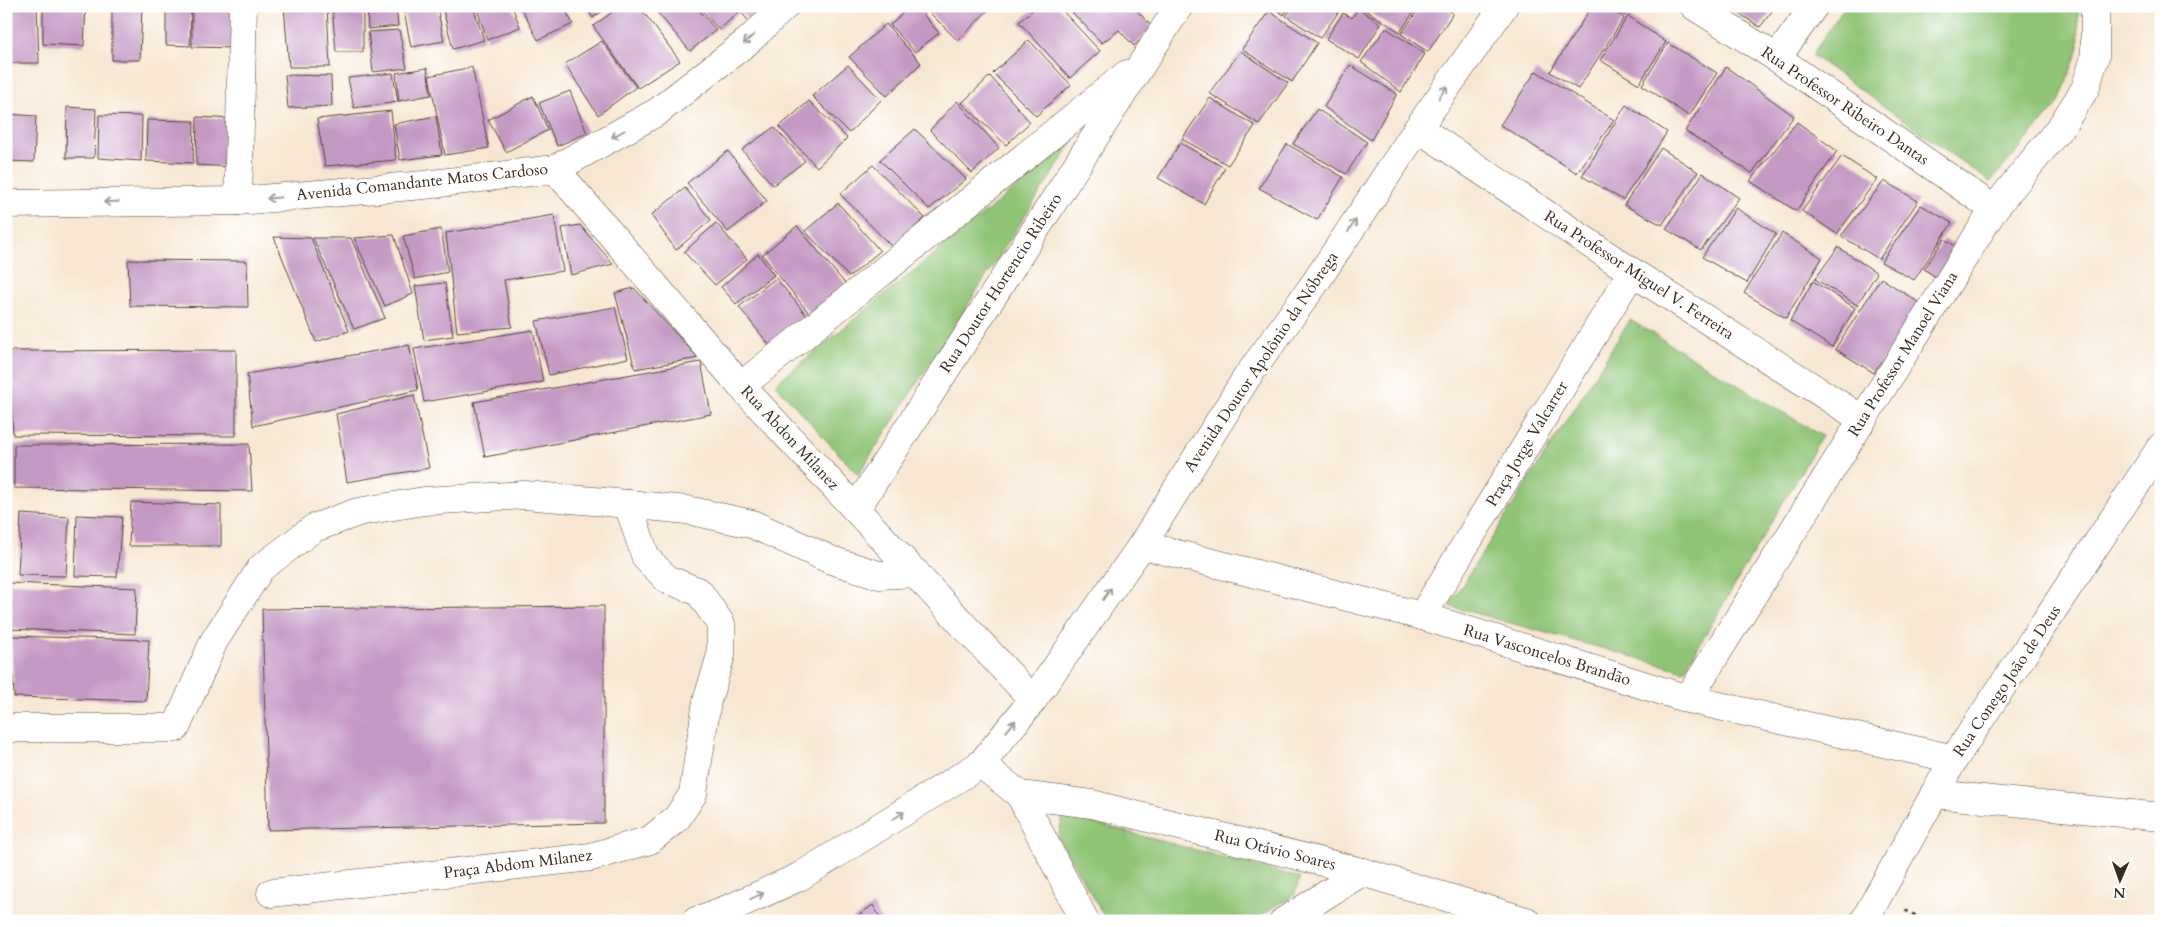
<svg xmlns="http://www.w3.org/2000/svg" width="2167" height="927" font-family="Cardo,serif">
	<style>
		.green { fill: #90c577; stroke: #66784a }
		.building { fill: #c499c4 }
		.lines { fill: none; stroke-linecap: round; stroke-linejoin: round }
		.minor-casing { stroke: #574639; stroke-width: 29 }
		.major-casing { stroke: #574639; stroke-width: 29 }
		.path { stroke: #574639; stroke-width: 3; stroke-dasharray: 4 4; stroke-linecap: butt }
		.minor { stroke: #fff; stroke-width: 28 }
		.major { stroke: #fff; stroke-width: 28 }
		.oneway { stroke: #a79f9a }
		.labels { text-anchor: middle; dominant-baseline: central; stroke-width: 5; stroke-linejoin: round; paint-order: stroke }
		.street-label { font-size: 16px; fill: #3b2a1e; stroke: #fff }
	</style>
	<rect width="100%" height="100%" fill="#fff"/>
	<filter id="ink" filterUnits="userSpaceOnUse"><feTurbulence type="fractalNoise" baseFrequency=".02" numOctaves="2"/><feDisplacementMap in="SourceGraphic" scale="10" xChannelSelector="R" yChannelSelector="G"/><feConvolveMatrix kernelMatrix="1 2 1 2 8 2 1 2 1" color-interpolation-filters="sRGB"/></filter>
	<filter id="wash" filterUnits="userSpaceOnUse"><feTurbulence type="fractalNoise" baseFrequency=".0096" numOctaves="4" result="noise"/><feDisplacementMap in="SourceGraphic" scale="20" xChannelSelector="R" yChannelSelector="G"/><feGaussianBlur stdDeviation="1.12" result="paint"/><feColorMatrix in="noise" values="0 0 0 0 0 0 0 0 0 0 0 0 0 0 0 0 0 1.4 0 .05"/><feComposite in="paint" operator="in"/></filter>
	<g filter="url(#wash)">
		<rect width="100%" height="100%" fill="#f7e7d2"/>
		<g class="green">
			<polygon points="1845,6 2078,6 2079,47 2059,103 1990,182 1812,55"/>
			<polygon points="1074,140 858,475 775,384"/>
			<polygon points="1630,320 1822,436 1684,671 1449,606"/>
			<polygon points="1063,815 1283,873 1300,878 1294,895 1252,921 1107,921 1058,838"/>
		</g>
		<g id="blocks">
			<g class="building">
				<polygon points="6,6 37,6 39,63 6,63"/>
				<polygon points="43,6 86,6 84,46 43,44"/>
				<polygon points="112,6 142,6 140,60 112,60"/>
				<polygon points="166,6 191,6 190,46 166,45"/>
				<polygon points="192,6 238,6 237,48 192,47"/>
				<polygon points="284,6 327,6 330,67 289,67"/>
				<polygon points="332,6 363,6 363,52 336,52"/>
				<polygon points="367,6 396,6 398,26 368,29"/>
				<polygon points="403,6 437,6 444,41 411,47"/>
				<polygon points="442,6 473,6 484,40 453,49"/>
				<polygon points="476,6 512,6 520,27 487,40"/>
				<polygon points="520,6 563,6 573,24 538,40"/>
				<polygon points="585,6 609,6 593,18"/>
				<polygon points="621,6 639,6 680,61 638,88 593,26"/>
				<polygon points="652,6 695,6 716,30 690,51"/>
				<polygon points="698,6 759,6 767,15 754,27 740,11 719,30"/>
				<polygon points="910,6 916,6 939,33 915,52 890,25"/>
				<polygon points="923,6 992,6 958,41"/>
				<polygon points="1037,6 1058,6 1100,51 1070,78 1019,22"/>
				<polygon points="1066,6 1133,6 1153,28 1134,46 1119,30 1102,43"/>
				<polygon points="1271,6 1290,6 1284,15"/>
				<polygon points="1293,6 1343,6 1320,38 1286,16"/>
				<polygon points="1364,6 1418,6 1400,32 1362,8"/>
				<polygon points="1421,6 1442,6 1453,13 1428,52 1401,34"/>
				<polygon points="1592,6 1608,6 1624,18 1578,89 1550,72"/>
				<polygon points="1610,6 1632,6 1625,16"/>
				<polygon points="1728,6 1776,6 1760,27"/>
				<polygon points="1358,8 1381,24 1359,59 1326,39 1343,13 1352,18"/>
				<polygon points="1269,11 1317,43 1292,82 1242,49"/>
				<polygon points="1628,16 1666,42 1639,84 1600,60"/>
				<polygon points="886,24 921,63 887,96 849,57"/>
				<polygon points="1386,28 1425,54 1401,92 1361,62"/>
				<polygon points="399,30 407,68 373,72 368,32"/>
				<polygon points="1029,40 1071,85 1036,116 993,73"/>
				<polygon points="602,41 636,87 598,115 565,64"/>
				<polygon points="1668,43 1717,73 1689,116 1642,85"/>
				<polygon points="1241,51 1288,83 1259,124 1209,93"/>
				<polygon points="848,65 881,100 849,133 812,96"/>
				<polygon points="1350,65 1397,94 1371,140 1324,107"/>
				<polygon points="472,67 489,148 445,155 429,76"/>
				<polygon points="1726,67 1794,116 1752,173 1685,131"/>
				<polygon points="427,68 431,95 399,101 396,73"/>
				<polygon points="1536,71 1614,120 1577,173 1500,125"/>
				<polygon points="393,73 398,102 354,108 348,78"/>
				<polygon points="285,75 331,76 332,106 288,108"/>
				<polygon points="990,76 1030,122 1006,145 962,103"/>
				<polygon points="570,91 587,133 557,146 539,103"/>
				<polygon points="533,96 548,130 506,152 488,120"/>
				<polygon points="1210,98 1255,126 1228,165 1182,139"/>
				<polygon points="809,101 847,138 817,167 779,127"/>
				<polygon points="957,101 999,148 972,173 930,130"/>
				<polygon points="1626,105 1667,132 1623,200 1582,176"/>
				<polygon points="67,107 96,109 94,158 66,158"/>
				<polygon points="1317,109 1367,142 1346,174 1293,144"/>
				<polygon points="391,111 396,160 325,166 317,119"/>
				<polygon points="6,114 36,116 34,162 6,161"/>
				<polygon points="99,115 142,116 141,161 98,158"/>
				<polygon points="436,116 442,155 400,160 394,124"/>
				<polygon points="197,117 234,119 232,167 196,165"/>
				<polygon points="147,120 194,121 193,163 146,161"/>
				<polygon points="1797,122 1837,151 1796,211 1750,181"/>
				<polygon points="774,127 805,161 773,185 742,150"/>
				<polygon points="915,129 966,179 929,209 880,160"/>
				<polygon points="1180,143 1225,168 1204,204 1158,178"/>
				<polygon points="1287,144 1343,177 1317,220 1259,188"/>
				<polygon points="1661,148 1698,172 1662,225 1624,205"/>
				<polygon points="728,151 767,201 728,232 687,183"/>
				<polygon points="1842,156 1877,179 1837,234 1802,211"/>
				<polygon points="873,165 925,218 893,248 840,194"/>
				<polygon points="1703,173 1739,198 1701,250 1666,229"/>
				<polygon points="1884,181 1918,201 1879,259 1841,236"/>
				<polygon points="685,188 711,220 676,250 651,215"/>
				<polygon points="838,203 880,251 849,277 805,231"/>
				<polygon points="1921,205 1952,223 1914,280 1881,262"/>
				<polygon points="1736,208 1776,234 1747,283 1702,257"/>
				<polygon points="554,215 563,271 504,280 512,327 457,332 446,233"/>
				<polygon points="716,223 747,259 715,285 684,252"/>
				<polygon points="580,225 613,264 571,275 562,228"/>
				<polygon points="797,226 848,287 813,318 762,255"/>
				<polygon points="441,229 448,272 415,279 403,236"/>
				<polygon points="1782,233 1822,258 1786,318 1744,293"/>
				<polygon points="394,235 413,294 385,306 354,238"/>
				<polygon points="274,237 311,238 349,331 316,342"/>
				<polygon points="313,238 351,238 385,318 354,329"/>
				<polygon points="1944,239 1962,250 1943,282 1924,269"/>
				<polygon points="1838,247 1877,273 1857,305 1815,279"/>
				<polygon points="758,254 774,275 736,304 721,287"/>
				<polygon points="128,260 247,261 248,307 130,306"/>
				<polygon points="776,278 807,316 770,346 739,307"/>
				<polygon points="1881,278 1921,304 1874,373 1835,349"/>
				<polygon points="1813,281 1855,308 1832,347 1790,321"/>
				<polygon points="445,283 453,336 424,340 415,286"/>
				<polygon points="634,288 698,358 635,369 615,293"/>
				<polygon points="615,307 628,358 549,375 536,321"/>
				<polygon points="533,330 543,382 424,402 414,349"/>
				<polygon points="409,345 418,390 253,426 247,374"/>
				<polygon points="236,350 236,436 13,435 9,351"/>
				<polygon points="701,362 711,414 485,457 474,402"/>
				<polygon points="414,395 429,468 347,482 336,414"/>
				<polygon points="249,444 252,491 14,488 14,445"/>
				<polygon points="131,502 221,505 221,546 129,546"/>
				<polygon points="21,514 69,517 66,576 18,575"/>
				<polygon points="77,515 122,517 117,577 75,576"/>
				<polygon points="10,583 137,588 135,634 8,629"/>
				<polygon points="604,606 604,823 268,830 262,609"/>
				<polygon points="11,636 149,640 146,701 14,697"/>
				<polygon points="873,905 882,921 850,921"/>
			</g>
		</g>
	</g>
	<g filter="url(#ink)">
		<use href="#blocks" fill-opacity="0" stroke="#574639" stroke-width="1"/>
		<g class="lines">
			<g class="minor-casing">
				<g id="minor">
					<polyline points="1694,6 1777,58 1994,209"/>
					<polyline points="1777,58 1814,6"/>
					<polyline points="1418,128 1632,272 1862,419"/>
					<polyline points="555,169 741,386 1033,700"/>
					<polyline points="238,201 243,6"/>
					<polyline points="741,386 1127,74"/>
					<polyline points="628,504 687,510 752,524 831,560 879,575 916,573"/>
					<polyline points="856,509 1179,6"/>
					<polyline points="1142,545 1422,616 1688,699 1954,759"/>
					<polyline points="1422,616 1632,272"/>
					<polyline points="1688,699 1994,209 2062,125 2085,89 2095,57 2095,6"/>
					<polyline points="6,728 176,728 214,641 261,568 314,528 358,512 424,501 525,495 628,504 646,558 667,579 699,592 721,624 721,655 707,701 693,794 677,818 650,840 591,857 271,893"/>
					<polyline points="981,764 1020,795 1092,804 1362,872 1526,921"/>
					<polyline points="1934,794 2161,817"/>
					<polyline points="1020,795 1085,921"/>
					<polyline points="1284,921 1362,872"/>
					<polyline points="1864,921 1954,759 2161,447"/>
				</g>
			</g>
			<g class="major-casing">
				<g id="major">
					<polyline points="6,204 238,201 424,185 555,169 657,112 748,41 785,6"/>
					<polyline points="696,921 735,906 799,877 981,764 1033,700 1142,545 1247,377 1315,283 1418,128 1504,6"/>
				</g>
			</g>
			<polyline class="path" points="1905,910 1926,921"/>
			<use href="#minor" class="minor"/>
			<use href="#major" class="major"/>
		</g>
		<defs><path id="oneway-shaft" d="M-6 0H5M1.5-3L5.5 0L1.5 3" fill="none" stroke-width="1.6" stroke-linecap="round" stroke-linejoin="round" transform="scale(1.25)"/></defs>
		<g class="oneway">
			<use href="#oneway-shaft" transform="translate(749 39) rotate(139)"/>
			<use href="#oneway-shaft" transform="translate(1443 92) rotate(-55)"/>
			<use href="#oneway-shaft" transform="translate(618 134) rotate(151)"/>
			<use href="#oneway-shaft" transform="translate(274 198) rotate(175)"/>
			<use href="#oneway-shaft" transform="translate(111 202) rotate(179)"/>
			<use href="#oneway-shaft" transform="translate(1352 226) rotate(-56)"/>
			<use href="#oneway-shaft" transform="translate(1107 594) rotate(-55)"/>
			<use href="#oneway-shaft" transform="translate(1011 726) rotate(-51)"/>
			<use href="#oneway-shaft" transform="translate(898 816) rotate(-32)"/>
			<use href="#oneway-shaft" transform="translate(757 896) rotate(-24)"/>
		</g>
	</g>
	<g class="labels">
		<g class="street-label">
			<text transform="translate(1845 106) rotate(34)">Rua Professor Ribeiro Dantas</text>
			<text transform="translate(422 182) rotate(-6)">Avenida Comandante Matos Cardoso</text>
			<text transform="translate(1639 275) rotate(33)">Rua Professor Miguel V. Ferreira</text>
			<text transform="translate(1001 283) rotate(-57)">Rua Doutor Hortencio Ribeiro</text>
			<text transform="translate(1903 354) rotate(-58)">Rua Professor Manoel Viana</text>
			<text transform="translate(1261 362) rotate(-56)">Avenida Doutor Apolônio da Nóbrega</text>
			<text transform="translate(790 438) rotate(47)">Rua Abdon Milanez</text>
			<text transform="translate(1527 444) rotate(-59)">Praça Jorge Valcarrer</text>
			<text transform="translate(1547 655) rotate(17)">Rua Vasconcelos Brandão</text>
			<text transform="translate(2007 681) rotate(-56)">Rua Conego João de Deus</text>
			<text transform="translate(1275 850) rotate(14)">Rua Otávio Soares</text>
			<text transform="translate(518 864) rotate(-7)">Praça Abdom Milanez</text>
		</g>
	</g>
	<rect width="2167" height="927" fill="none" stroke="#fff" stroke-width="25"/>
	<g transform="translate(2120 880) rotate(182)" stroke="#ffffff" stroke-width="4" paint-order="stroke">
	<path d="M0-4L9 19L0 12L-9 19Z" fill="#3b2a1e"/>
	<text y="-8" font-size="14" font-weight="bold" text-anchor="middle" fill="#3b2a1e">N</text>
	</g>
</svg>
